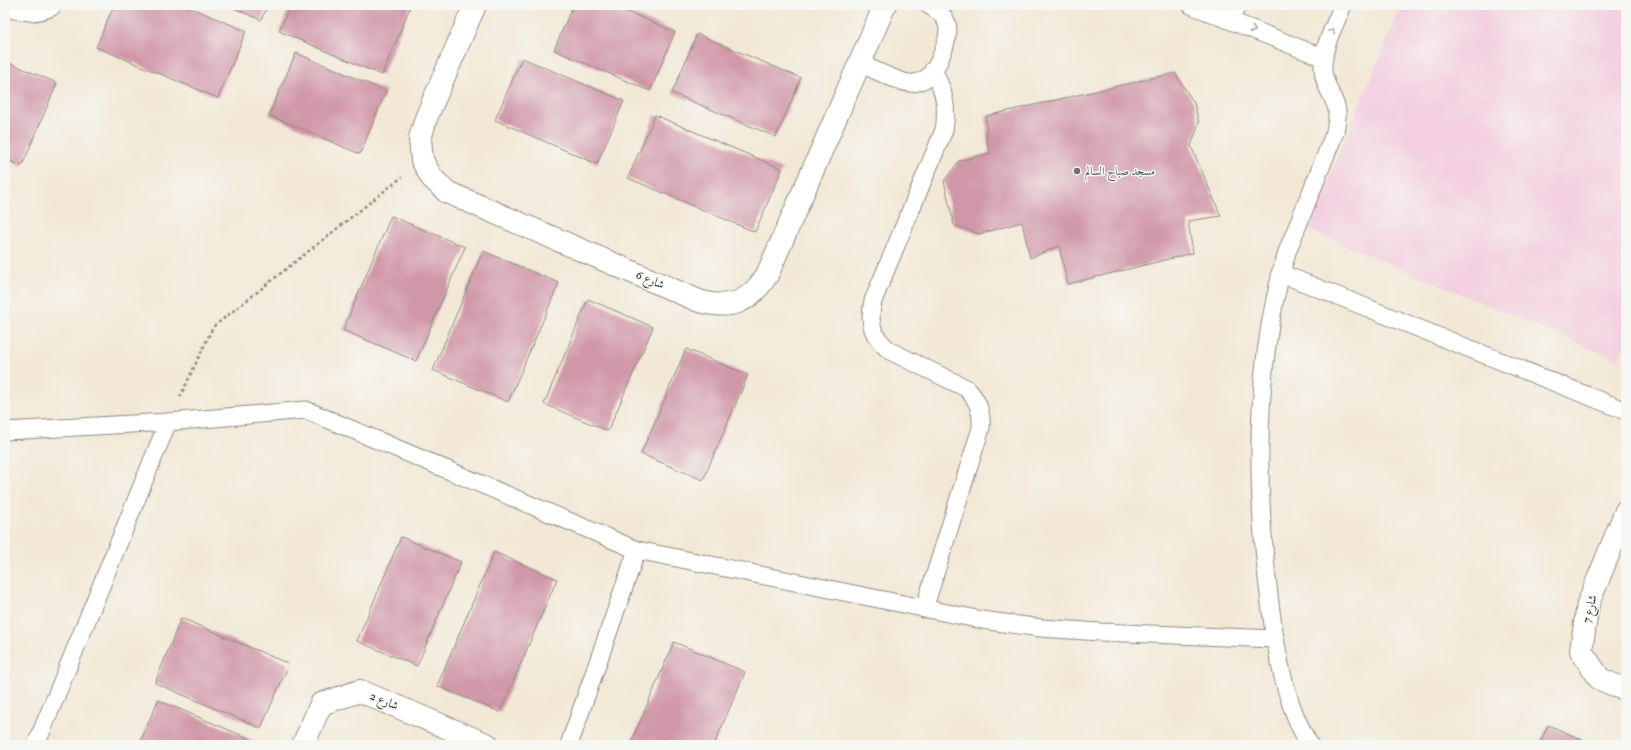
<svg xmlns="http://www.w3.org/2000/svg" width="1631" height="750" font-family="'IM FELL Double Pica',Amiri,serif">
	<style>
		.built { fill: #f3cfdf }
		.building { fill: #d097a9 }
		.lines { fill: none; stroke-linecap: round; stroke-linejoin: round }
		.service-casing { stroke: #8e8a80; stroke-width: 19 }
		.minor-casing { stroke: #8e8a80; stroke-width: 24 }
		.path { stroke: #8e8a80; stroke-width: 2.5; stroke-dasharray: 3 3; stroke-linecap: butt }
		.service { stroke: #fff; stroke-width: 17 }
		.minor { stroke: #fff; stroke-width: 22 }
		.oneway { stroke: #a0a0a0 }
		.worship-dot { fill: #6b7280; stroke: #f6f6f2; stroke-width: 1.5 }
		.labels { text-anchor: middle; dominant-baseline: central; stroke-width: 3; stroke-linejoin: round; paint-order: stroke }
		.worship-label { font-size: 12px; fill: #5b616d; stroke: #f6f6f2; text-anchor: start }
		.street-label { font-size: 12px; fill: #2b2b2b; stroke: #f6f6f2 }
	</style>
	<rect width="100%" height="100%" fill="#f6f6f2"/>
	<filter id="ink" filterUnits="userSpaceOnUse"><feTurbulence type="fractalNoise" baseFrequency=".025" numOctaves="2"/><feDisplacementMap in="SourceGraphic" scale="8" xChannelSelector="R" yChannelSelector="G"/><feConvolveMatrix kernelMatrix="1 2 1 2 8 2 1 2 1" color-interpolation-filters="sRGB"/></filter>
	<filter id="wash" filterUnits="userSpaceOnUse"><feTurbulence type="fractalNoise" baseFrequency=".012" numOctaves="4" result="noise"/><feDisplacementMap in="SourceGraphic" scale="16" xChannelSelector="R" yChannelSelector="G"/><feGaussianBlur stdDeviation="0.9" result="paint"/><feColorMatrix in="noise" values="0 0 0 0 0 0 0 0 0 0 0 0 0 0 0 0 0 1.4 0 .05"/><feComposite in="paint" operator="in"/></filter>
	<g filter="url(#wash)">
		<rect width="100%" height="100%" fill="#f2e8d5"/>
		<polygon class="built" points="1402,5 1626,5 1626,342 1618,360 1307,229"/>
		<g id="blocks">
			<g class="building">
				<polygon points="114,5 184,5 246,31 218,98 96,47"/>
				<polygon points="227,5 268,5 261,20"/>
				<polygon points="291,5 411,5 382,75 279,31"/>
				<polygon points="573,5 612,5 675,32 650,91 554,50"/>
				<polygon points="697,34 801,78 776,137 672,93"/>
				<polygon points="296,53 386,91 360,154 269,115"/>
				<polygon points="522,58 624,101 597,164 495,120"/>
				<polygon points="5,61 57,83 22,166 5,159"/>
				<polygon points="1175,73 1194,103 1199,123 1191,146 1221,216 1188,221 1193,253 1068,284 1059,246 1030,258 1022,222 979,234 954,225 944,181 959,161 990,153 987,141 986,116"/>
				<polygon points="655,115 782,169 755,232 628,178"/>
				<polygon points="391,216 465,247 416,361 343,330"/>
				<polygon points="483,251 559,283 508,402 433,370"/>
				<polygon points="588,299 653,327 608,431 544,404"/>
				<polygon points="686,349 748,375 703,480 641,454"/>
				<polygon points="401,537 461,562 417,666 357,641"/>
				<polygon points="494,552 557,579 500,712 437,686"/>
				<polygon points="181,618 289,664 261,728 155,683"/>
				<polygon points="674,642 745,672 714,745 630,745"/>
				<polygon points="158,700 255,741 253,745 139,745"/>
				<polygon points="1548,725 1595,745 1539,745"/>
			</g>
		</g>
	</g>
	<g filter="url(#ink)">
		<use href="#blocks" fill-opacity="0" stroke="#8e8a80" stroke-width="1"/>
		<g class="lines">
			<g class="service-casing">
				<g id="service">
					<polyline points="1191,5 1324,58"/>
					<polyline points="1227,19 1239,5"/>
					<path d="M 859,63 C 871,68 903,85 914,83 C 919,82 924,80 928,77 C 938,69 951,36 947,24 C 944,14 936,9 928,5"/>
					<polyline points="1280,273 1626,411"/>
					<polyline points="5,431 168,422 306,410 637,550 982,620 1041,628 1100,632 1275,639"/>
					<path d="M 924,609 L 981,428 C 982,411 978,400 966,388 L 890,351 C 872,336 868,324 873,301 L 944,130 C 948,106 944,91 933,70"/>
					<polyline points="36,745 168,422"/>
					<polyline points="569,745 637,550"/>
					<path d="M 1310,745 C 1285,705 1276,650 1270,603 C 1255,488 1253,365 1287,252 L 1335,132 C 1336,124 1338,118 1337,110 C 1334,96 1323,84 1323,69 C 1322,47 1335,25 1343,5"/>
				</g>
			</g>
			<g class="minor-casing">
				<g id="minor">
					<path d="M 7,5 C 21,10 36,12 50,5"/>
					<path d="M 475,5 L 426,118 L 420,139 L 422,160 L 432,178 L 447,192 L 699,301 C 731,310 749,303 767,275 L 885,5"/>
					<polyline points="1626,511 1588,604 1581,651 1600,679 1626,690"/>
					<polyline points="303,745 321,704 360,691 488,745"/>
				</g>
			</g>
			<polyline class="path" points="180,397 213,327 402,177"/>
			<use href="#service" class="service"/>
			<use href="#minor" class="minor"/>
		</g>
		<defs><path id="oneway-chevron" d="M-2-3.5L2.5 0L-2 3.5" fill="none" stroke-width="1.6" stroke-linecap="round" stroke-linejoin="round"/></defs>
		<g class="oneway">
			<use href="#oneway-chevron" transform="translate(1253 30) rotate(22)"/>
			<use href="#oneway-chevron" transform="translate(1332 31) rotate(-67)"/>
		</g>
	</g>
	<circle class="worship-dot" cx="1077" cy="171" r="4"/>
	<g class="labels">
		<g class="worship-label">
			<text x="1085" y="171">مسجد صباح السالم</text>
		</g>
		<g class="street-label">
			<text transform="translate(650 280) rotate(23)">شارع 6</text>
			<text transform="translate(1590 609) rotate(-76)">شارع 7</text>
			<text transform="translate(384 701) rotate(23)">شارع 2</text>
		</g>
	</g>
	<rect width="1631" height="750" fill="none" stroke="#f6f6f2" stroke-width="20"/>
</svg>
